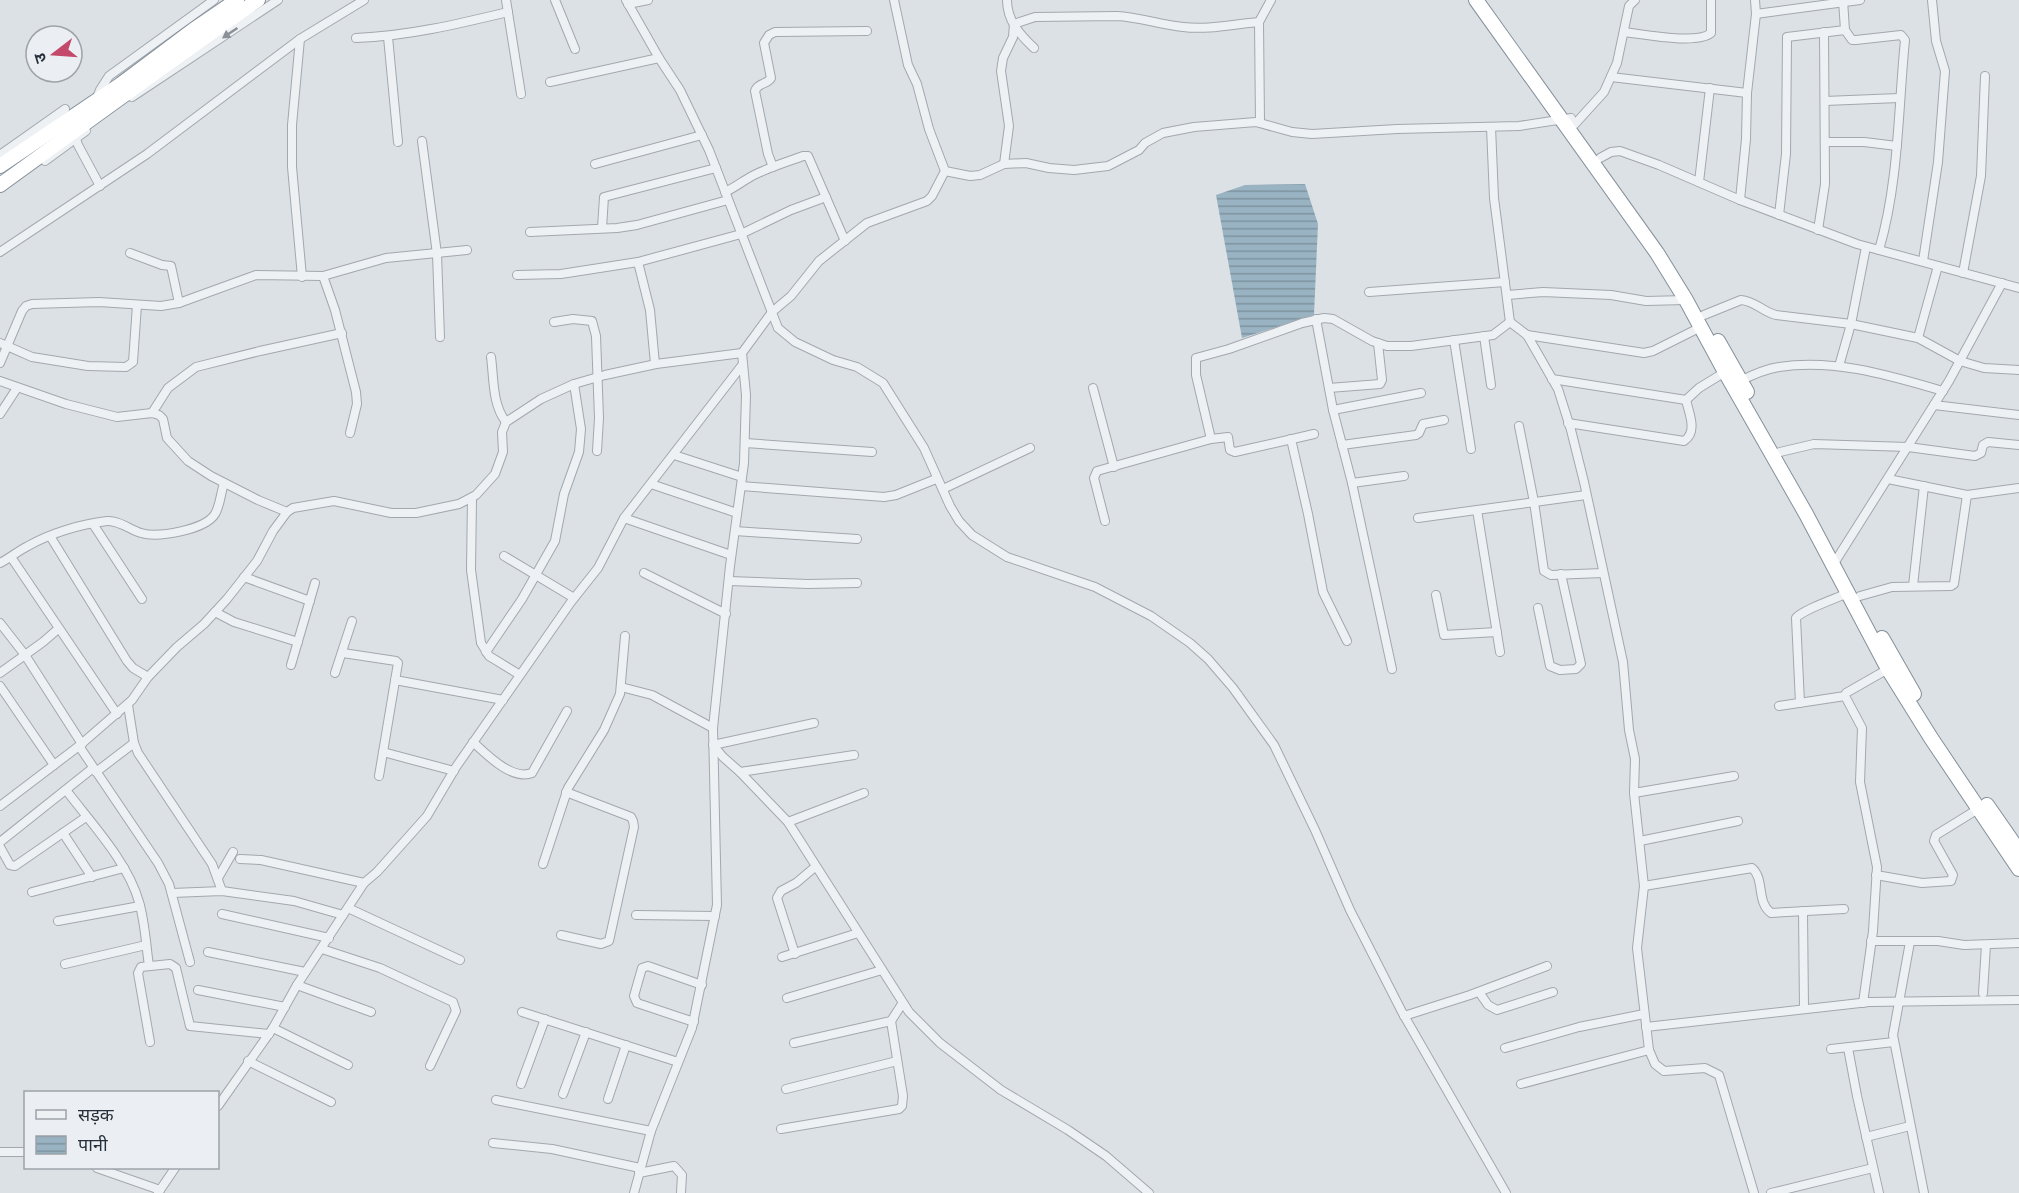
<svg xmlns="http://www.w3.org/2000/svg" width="2019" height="1193" font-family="'Open Sans','Noto Sans Devanagari',sans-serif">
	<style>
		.water { fill: url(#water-rules) }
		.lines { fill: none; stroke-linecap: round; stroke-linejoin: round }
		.street-casing { stroke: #a2a8ae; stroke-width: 10 }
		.highway-casing { stroke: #85909b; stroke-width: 16 }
		.street { stroke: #eef1f4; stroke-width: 8 }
		.highway { stroke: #fff; stroke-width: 14 }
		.oneway { fill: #8a9097 }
	</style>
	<defs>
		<pattern id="water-rules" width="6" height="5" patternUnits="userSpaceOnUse" patternTransform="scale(1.5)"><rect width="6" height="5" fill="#99b3c3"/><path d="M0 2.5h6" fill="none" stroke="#7d929f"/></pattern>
	</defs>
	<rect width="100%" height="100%" fill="#dce1e5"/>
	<polygon class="water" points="1305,184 1318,224 1314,315 1242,338 1216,195 1245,185"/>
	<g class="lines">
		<g class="street-casing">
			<g id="street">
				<polyline points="506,0 521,94"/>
				<polyline points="555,0 575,49"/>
				<polyline points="626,0 659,58 680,90 709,150 778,328 795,342 833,360 857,367 883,383 924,448 950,506 959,521 972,535 1007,557 1095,587 1151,616 1190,643 1208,659 1233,688 1274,745 1315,830 1350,910 1402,1012 1506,1193"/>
				<path d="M 1007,0 C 1007,20 1019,34 1034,48"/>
				<polyline points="1843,0 1845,30"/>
				<polyline points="628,4 648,0"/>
				<polyline points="1756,14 1860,0"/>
				<path d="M 1624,32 C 1643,34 1697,45 1711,33 L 1711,0"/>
				<polyline points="388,37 398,142"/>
				<path d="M 356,38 C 408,36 458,24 508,12"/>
				<polyline points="300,39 292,125 292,167 302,277"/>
				<polyline points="1611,77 1747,93"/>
				<polyline points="550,82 659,58"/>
				<polyline points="132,97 278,0"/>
				<polyline points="96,100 100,90 109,76 214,0"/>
				<polyline points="1825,101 1899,98"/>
				<polyline points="1260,123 1259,22 1271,0"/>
				<polyline points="1575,124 1604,92 1617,63 1629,6 1635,0"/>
				<polyline points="1491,127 1494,198 1510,322 1527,335 1558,389 1571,430 1584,482 1623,662 1629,730 1635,759 1634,793 1644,886 1637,948 1649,1050 1655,1064 1664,1071 1705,1068 1719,1075 1754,1193"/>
				<polyline points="75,136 78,145 100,186"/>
				<polyline points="422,141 437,254 440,337"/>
				<polyline points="1826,142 1864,142 1897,146"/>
				<polyline points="0,155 65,109"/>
				<polyline points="1600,158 1611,152 1620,151 1659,165 1740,200 1857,244 2019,288"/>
				<polyline points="45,161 86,131"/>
				<polyline points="595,164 702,135"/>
				<path d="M 1004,164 L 1009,126 L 1001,71 L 1003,58 L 1013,37 L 1014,24 L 1035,17 L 1117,16 C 1139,17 1161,25 1183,27 C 1209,30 1233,24 1259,22"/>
				<path d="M 773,167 L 768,154 L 755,91 C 758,82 767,85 771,78 L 764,43 L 769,35 L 775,32 L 867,31"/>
				<polyline points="945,171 970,176 980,175 1004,164 1026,163 1049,168 1074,170 1108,166 1139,150 1145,143 1163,133 1194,127 1256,122 1292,132 1312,134 1397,129 1519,126 1571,118"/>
				<polyline points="1699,182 1710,88"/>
				<path d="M 725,192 C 736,187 744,180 754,175 C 770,167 787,162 803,156 L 808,156 L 845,241"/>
				<polyline points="1740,200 1746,139 1747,93 1756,14 1755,0"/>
				<path d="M 1779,215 L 1786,154 L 1787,37 L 1845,30 L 1852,40 L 1856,40 L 1901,35 L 1905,40 C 1898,110 1899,182 1879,250"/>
				<polyline points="602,228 604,197 716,168"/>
				<polyline points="1818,230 1825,184 1824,32"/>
				<polyline points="530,232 617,228 637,225 728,200"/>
				<polyline points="0,252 147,154 300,39 364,0"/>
				<polyline points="130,253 162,265 171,266 179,303"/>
				<polyline points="1923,261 1938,162 1945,71 1936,41 1932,0"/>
				<polyline points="638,262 650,310 655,364"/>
				<polyline points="1963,273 1981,176 1985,76"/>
				<polyline points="517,275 561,274 638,262 741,234 791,210 826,197"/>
				<polyline points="323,276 335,310 356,392 357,404 350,433"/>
				<polyline points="1369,292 1505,282"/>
				<polyline points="1507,295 1543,292 1611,295 1646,301 1686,300"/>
				<path d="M 1704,315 L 1741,300 C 1755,301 1763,312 1776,315 L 1851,324 L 1918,338 L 1960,361 L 1984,368 L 2019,370"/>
				<polyline points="1316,319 1333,410 1352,483 1392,669"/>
				<polyline points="554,322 573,319 592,321 596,336 599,418 597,451"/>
				<polyline points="1527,335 1644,353 1653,351 1701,327"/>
				<polyline points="1484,336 1491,385"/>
				<polyline points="1918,338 1938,266"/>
				<polyline points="1454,340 1471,449"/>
				<polyline points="0,343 32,357 88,366 126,367 133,362 137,305"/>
				<path d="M 491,357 C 494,379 492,404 506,422"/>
				<polyline points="0,363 22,311 26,306 32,304 99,302 161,306 179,303 256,275 323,276 386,258 467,250"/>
				<polyline points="1839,366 1851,324 1866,247"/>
				<polyline points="1552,379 1686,400 1699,388 1725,372"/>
				<polyline points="0,381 66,404 117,417 152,413 159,415 163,419 167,438 188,461 211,476 258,500 287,512"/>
				<path d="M 1740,381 C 1752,375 1766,369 1779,367 C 1834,358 1891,376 1943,391"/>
				<polyline points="1093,388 1114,467"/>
				<polyline points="1329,388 1380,384 1382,380 1378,343"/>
				<polyline points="1934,405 2019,415"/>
				<polyline points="1333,410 1421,393"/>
				<polyline points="152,413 168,388 196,367 260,351 342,333"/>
				<polyline points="0,414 17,388"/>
				<path d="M 1568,423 L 1684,441 C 1698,432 1689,413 1686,400"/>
				<polyline points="1519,426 1534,502 1544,571 1551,575 1603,573"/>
				<polyline points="1314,434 1235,452 1230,450 1228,437 1211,439 1196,375 1196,358 1229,349 1302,323 1324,318 1333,319 1372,341 1387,346 1411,346 1493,335 1510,322"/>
				<polyline points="1291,439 1308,514 1323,592 1347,641"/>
				<polyline points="745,443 872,452"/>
				<polyline points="1342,445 1416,435 1419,433 1423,424 1444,420"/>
				<polyline points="1780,452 1814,444 1908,447 1975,456 1981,453 1983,445 1988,442 2019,445"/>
				<polyline points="674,455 742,477"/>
				<polyline points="1888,479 1967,495 2019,488"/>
				<polyline points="1352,483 1404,476"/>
				<polyline points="651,484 737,513"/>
				<polyline points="741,486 884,497 896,495 936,479"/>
				<polyline points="943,489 1030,448"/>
				<polyline points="472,498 471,570 481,643 489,656 520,675"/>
				<polyline points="1477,510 1500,652"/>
				<polyline points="624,518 731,555"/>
				<polyline points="1418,518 1586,495"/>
				<polyline points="1105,521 1094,478 1097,471 1211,439"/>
				<polyline points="93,524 142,599"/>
				<polyline points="735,531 857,539"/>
				<polyline points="50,536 127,661 133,668 148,677"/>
				<polyline points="504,556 574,598"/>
				<polyline points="11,557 117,714"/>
				<path d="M 0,563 C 10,558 18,551 28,546 C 51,533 81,524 107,521 C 118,520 131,530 141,533 C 158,538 205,530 215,514 C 220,506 221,492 224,483"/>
				<polyline points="1833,565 1949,381 2002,283"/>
				<polyline points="644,573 726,614"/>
				<polyline points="244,577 310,601"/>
				<polyline points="729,581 808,584 857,583"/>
				<polyline points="1913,586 1924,486"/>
				<polyline points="1436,595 1444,635 1497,632"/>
				<polyline points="1860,596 1892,587 1951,586 1954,584 1967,495"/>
				<polyline points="1538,608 1550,666 1560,670 1576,669 1581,664 1561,574"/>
				<polyline points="215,612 234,622 298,642"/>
				<polyline points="0,623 25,655 82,744"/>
				<polyline points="486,652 522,599 555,541 564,494 579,452 581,429 574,384"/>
				<polyline points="343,653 396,661 398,663 379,776"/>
				<polyline points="291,665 315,583"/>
				<polyline points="0,673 43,642 58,629"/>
				<polyline points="335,673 352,621"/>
				<polyline points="395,680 503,700"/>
				<polyline points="0,686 54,765"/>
				<polyline points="621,687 652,695 713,728"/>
				<path d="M 1800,703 L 1796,618 C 1802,610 1837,598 1848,593"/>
				<polyline points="128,705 134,743 138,753 212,864 222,891"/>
				<polyline points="1779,706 1845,696"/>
				<polyline points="814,723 713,745 723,757 740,772 788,822 909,1012 940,1043 1001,1090 1068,1130 1106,1156 1149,1193"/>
				<path d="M 473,742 C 486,754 512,781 532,773 L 567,711"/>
				<polyline points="79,746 158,863 169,884 190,962"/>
				<polyline points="383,752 454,771"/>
				<polyline points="96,772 134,743"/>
				<polyline points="740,772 854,755"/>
				<path d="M 66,790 C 91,823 128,862 139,902 C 145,922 146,945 149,966"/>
				<polyline points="1634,793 1734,776"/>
				<polyline points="0,806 79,746 132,700 148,677 177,647 204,624 227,599 257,561 273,531 287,512 293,508 334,501 391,513 416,513 459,504 476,495 495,474 503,452 502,432 506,422 541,399 574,384 605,375 656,364 742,353"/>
				<polyline points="788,822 864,793"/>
				<polyline points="63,833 92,877"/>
				<polyline points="1640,841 1738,821"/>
				<polyline points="0,842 93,768"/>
				<polyline points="0,847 10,865 15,866 86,817"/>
				<polyline points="240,859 261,860 364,883"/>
				<polyline points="543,864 568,788 604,730 620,694 625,636"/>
				<polyline points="1876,875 1922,883 1951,881 1953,875 1934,841 1936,835 1978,809"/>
				<polyline points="218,878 233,852"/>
				<path d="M 1644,886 L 1752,868 C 1765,879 1756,902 1771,913 L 1844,909"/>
				<polyline points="32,892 124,868"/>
				<polyline points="172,893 222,891 294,901 343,915"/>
				<polyline points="348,908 460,960"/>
				<polyline points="1803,911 1804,1009"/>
				<polyline points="222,914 329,938"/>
				<polyline points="636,915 715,916"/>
				<polyline points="58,921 140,906"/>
				<polyline points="561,935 601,944 609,941 634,827 633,821 631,817 566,792"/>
				<polyline points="1871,941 1938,941 1964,945 2019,943"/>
				<polyline points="1910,942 1893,1035 1924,1193"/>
				<polyline points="322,949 380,968 453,1002 456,1011 430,1066"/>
				<polyline points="208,952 305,972"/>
				<polyline points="795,954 777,898 781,891 796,883 815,867"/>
				<polyline points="782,957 858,933"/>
				<polyline points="65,964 146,945"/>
				<polyline points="297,985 371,1012"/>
				<polyline points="198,990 285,1007"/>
				<polyline points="1479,992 1488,1005 1497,1010 1553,992"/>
				<polyline points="1983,993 1986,945"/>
				<polyline points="787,998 882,970"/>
				<polyline points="1863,1003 1873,931 1877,867 1860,782 1862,728 1845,696 1846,693 1888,669"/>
				<polyline points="522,1012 678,1062"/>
				<polyline points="1404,1016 1470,995 1547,966"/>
				<polyline points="694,1022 637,1003 634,996 642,968 648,966 702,985"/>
				<polyline points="1646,1027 1869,1002 2019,1000"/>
				<polyline points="273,1028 348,1065"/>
				<polyline points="150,1042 138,973 141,967 170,964 176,968 190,1026 269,1034"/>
				<polyline points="794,1043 891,1021 902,1004"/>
				<polyline points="1505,1048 1579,1027 1644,1014"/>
				<polyline points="1848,1048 1857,1096 1879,1193"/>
				<polyline points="1831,1049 1894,1042"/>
				<polyline points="248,1061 331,1102"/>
				<polyline points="521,1084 545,1019"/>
				<polyline points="1521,1084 1649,1050"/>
				<polyline points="786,1089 897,1061"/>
				<polyline points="563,1094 586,1032"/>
				<polyline points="608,1099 626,1045"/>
				<polyline points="496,1100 651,1131"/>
				<polyline points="218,1106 273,1028 297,985 364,883 377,872 427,816 456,767 571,602 598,568 624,518 743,364"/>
				<polyline points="781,1129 899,1109 902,1106 903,1096 891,1021"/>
				<polyline points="1866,1137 1910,1126"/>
				<polyline points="493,1143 552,1149 640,1168"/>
				<polyline points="0,1152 26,1152"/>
				<polyline points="97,1168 160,1190"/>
				<polyline points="639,1173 674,1166 682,1175 681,1193"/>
				<polyline points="158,1193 175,1168"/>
				<polyline points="634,1193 651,1131 692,1028 717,905 713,728 730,566 744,463 746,395 742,353 772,312 791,296 819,261 867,223 927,201 932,196 945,171 929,129 917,84 908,65 894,0"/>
				<polyline points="1771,1193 1873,1168"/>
			</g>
		</g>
		<g class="highway-casing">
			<g id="highway">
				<polyline points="1476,0 1657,253 1686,300 1725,372 1806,514 1888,669 1931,738 2019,869"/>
				<polyline points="0,166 121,84 193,30 237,0"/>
				<path d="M 0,185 C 86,123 171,60 258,0"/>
				<polyline points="1718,341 1747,392"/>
				<polyline points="1882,638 1914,694"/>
				<polyline points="1987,805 2019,851"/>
			</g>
		</g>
		<use href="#street" class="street"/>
		<use href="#highway" class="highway"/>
	</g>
	<defs><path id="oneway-solid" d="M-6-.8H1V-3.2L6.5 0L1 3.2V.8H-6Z" transform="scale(1.5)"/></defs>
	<use class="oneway" href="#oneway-solid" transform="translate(230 33) rotate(146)"/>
	<rect x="24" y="1091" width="195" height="78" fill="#ebeff3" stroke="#9da3a9" stroke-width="1.5"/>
	<rect x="36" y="1110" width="30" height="9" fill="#eef1f4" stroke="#9da3a9" stroke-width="1.5"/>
	<text x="78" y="1121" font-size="18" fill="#27303a">सड़क</text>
	<rect x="36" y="1136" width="30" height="18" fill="url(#water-rules)" stroke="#9da3a9" stroke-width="1.5"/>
	<text x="78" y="1151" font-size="18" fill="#27303a">पानी</text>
	<g transform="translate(54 54) rotate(253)"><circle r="28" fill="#ebeff3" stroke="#9da3a9" stroke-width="1.5"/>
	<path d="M0-4.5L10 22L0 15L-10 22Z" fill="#c3486a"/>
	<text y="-9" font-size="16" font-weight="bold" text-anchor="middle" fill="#27303a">उ</text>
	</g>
</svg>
